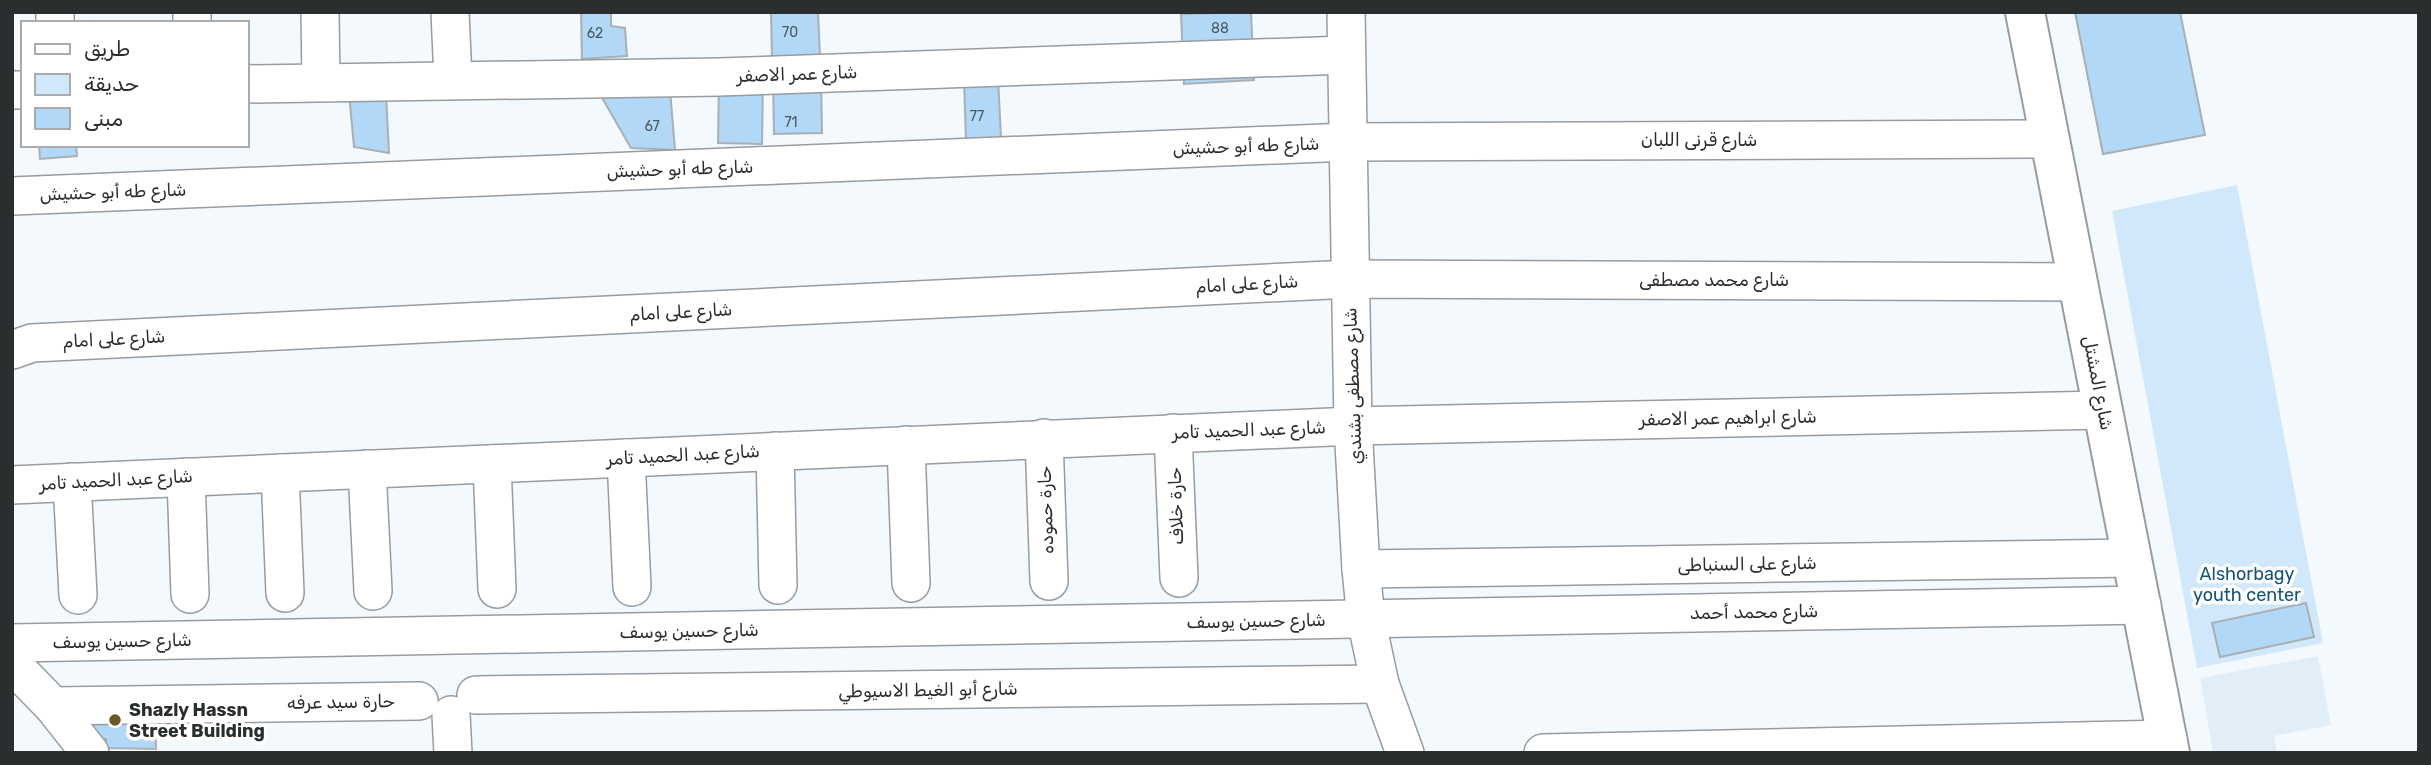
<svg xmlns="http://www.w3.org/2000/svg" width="2431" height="765" font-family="Rubik,Cairo,sans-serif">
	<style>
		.built { fill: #e1eef7 }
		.park { fill: #d1e8fa }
		.building { fill: #b1d9f7; stroke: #a9afb3; stroke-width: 2 }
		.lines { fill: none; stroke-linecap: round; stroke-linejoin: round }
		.minor-casing { stroke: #979ca0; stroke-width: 40 }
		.tertiary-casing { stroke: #979ca0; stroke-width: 42 }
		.minor { stroke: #fff; stroke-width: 37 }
		.tertiary { stroke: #fff; stroke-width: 38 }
		.poi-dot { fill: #6a5926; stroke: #fff; stroke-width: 2.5 }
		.labels { text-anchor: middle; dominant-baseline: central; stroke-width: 7; stroke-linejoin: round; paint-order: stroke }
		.number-label { font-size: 14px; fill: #4c5961 }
		.street-label { font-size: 18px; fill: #2b2e2f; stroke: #fff }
		.park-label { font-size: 18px; fill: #13547a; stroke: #fff }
		.poi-label { font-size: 18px; font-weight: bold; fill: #2b2e2f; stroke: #fff; text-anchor: start }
	</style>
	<rect width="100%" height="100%" fill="#f4f9fe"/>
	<polygon class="built" points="2318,656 2331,725 2274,736 2277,753 2213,753 2200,678"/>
	<polygon class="park" points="2237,185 2323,643 2197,668 2112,211"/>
	<g class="building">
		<polygon points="581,12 611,12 611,26 625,28 627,56 582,59"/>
		<polygon points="771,12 818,12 820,57 772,58"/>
		<polygon points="1251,12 1254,80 1184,84 1181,14"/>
		<polygon points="2075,12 2180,12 2205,135 2103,154"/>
		<polygon points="719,77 763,78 762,144 718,143"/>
		<polygon points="821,78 822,133 774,134 773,79"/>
		<polygon points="998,78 1001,138 966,140 964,80"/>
		<polygon points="597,89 670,90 675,150 631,148"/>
		<polygon points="349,93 386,94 389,153 354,147"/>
		<polygon points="39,145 76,145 77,156 40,159"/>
		<polygon points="2306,603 2314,637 2220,657 2212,623"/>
		<polygon points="155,709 156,749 106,748 106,739 81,740 73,711"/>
	</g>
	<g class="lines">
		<g class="minor-casing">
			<g id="minor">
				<polyline points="55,12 55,23"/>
				<polyline points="192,12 192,23"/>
				<polyline points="320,12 321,82"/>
				<polyline points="450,12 453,79"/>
				<polyline points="1346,12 1353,426 1361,569 1366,619 1380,684 1405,753"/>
				<polyline points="247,84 719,77 1346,55"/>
				<polyline points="12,90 23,90"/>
				<polyline points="12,196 1348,142 2050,139"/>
				<polyline points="12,350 32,343 1350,279 2078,282"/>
				<polyline points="1173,433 1179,578"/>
				<polyline points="1044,438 1049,581"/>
				<polyline points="906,445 911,583"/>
				<polyline points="775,451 778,585"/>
				<polyline points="626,458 632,587"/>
				<polyline points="492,464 497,589"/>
				<polyline points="367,469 373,591"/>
				<polyline points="280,473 285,593"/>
				<polyline points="186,477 190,594"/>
				<polyline points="72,482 78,595"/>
				<polyline points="12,485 1353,426 2103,410"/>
				<polyline points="1361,569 2132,558"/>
				<polyline points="12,643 2142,605"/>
				<polyline points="12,664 53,706 90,753"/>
				<polyline points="476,695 1380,684"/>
				<polyline points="53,706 419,701"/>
				<polyline points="451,715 453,753"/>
				<polyline points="1543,753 2168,739"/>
			</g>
		</g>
		<g class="tertiary-casing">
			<polyline id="tertiary" points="2025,12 2170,753"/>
		</g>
		<use href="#minor" class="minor"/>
		<use href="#tertiary" class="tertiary"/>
	</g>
	<circle class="poi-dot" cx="115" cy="720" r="7"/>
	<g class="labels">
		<g class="number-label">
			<text x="1220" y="28">88</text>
			<text x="790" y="32">70</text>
			<text x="595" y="33">62</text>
			<text x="977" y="116">77</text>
			<text x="791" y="122">71</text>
			<text x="652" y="126">67</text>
		</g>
		<g class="street-label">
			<text transform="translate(797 74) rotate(-2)">شارع عمر الاصفر</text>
			<text x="1699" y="140">شارع قرنى اللبان</text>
			<text transform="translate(1246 146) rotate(-2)">شارع طه أبو حشيش</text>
			<text transform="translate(680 169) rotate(-2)">شارع طه أبو حشيش</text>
			<text transform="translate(113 192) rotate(-2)">شارع طه أبو حشيش</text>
			<text x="1714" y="280">شارع محمد مصطفى</text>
			<text transform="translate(1247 284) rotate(-3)">شارع على امام</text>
			<text transform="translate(681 312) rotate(-3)">شارع على امام</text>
			<text transform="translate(114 339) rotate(-3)">شارع على امام</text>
			<text transform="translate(2098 383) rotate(79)">شارع المشتل</text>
			<text transform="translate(1353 386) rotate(-92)">شارع مصطفى بشندي</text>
			<text transform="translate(1728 418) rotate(-1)">شارع ابراهيم عمر الاصفر</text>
			<text transform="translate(1249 430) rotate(-2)">شارع عبد الحميد تامر</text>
			<text transform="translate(683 455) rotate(-3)">شارع عبد الحميد تامر</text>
			<text transform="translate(116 480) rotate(-3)">شارع عبد الحميد تامر</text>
			<text transform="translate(1176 506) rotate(-92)">حارة خلاف</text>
			<text transform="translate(1046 510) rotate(-92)">حارة حموده</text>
			<text transform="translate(1747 564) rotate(-1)">شارع على السنباطى</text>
			<text transform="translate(1754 612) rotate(-1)">شارع محمد أحمد</text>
			<text transform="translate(1256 621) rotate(-1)">شارع حسين يوسف</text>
			<text transform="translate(689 631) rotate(-1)">شارع حسين يوسف</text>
			<text transform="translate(122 641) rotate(-1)">شارع حسين يوسف</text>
			<text transform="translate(928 690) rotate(-1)">شارع أبو الغيط الاسيوطي</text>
			<text transform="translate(341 702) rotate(-1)">حارة سيد عرفه</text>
		</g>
		<g class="park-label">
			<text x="2247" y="574">Alshorbagy<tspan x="2247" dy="21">youth center</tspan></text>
		</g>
		<g class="poi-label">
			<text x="129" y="710">Shazly Hassn<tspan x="129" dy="21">Street Building</tspan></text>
		</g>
	</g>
	<rect width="2431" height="765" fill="none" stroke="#2b2e2f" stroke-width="28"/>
	<rect x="21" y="21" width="228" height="126" fill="#ffffff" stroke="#aaabac" stroke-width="2"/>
	<rect x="35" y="44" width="35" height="10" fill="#ffffff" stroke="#aaabac" stroke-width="2"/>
	<text x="84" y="56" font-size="21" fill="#2b2e2f">طريق</text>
	<rect x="35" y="74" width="35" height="21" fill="#d1e8fa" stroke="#aaabac" stroke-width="2"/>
	<text x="84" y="91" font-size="21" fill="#2b2e2f">حديقة</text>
	<rect x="35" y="108" width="35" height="21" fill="#b1d9f7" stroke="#aaabac" stroke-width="2"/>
	<text x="84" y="126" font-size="21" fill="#2b2e2f">مبنى</text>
</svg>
